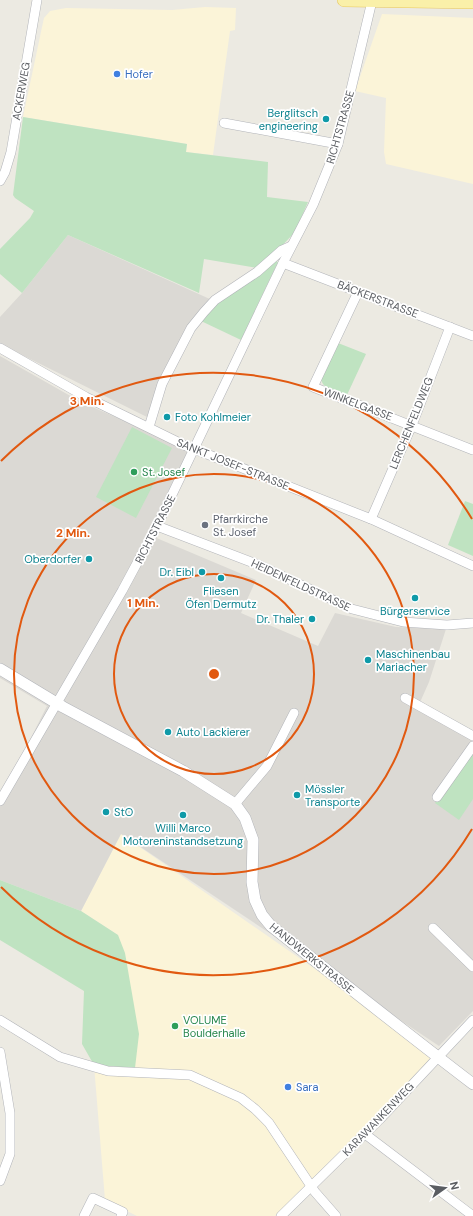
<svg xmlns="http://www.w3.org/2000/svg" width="473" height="1216" font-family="'DM Sans',sans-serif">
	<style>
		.commercial { fill: #fbf4d8 }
		.industrial { fill: #dbd9d4 }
		.green { fill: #bfe3c1 }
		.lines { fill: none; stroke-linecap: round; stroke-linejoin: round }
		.minor-casing { stroke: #b2b4b9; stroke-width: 10 }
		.tertiary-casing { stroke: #b2b4b9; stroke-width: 12 }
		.primary-casing { stroke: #e8c75f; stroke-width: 14 }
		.minor { stroke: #fff; stroke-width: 9 }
		.tertiary { stroke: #fff; stroke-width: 11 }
		.primary { stroke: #faf0a9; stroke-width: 13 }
		.ring { fill: none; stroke: #e15910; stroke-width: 2 }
		.shop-dot { fill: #3f7fe0; stroke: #fff; stroke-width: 1.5 }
		.culture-dot { fill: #0f9aa8; stroke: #fff; stroke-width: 1.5 }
		.leisure-dot { fill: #2e9e5b; stroke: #fff; stroke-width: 1.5 }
		.worship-dot { fill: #6b7280; stroke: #fff; stroke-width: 1.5 }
		.labels { text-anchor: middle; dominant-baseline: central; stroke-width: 3.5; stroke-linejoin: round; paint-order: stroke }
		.shop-label { font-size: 11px; fill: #366cbe; stroke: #fff; text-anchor: start }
		.street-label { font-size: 11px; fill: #5a5d62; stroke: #fff }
		.culture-label { font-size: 11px; fill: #0d838f; stroke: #fff; text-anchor: start }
		.leisure-label { font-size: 11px; fill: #27864d; stroke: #fff; text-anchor: start }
		.worship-label { font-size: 11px; fill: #5b616d; stroke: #fff; text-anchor: start }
		.centre { fill: #e15910; stroke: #fff; stroke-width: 2 }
		.ring-label { font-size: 12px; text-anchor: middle; font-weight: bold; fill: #e15910; stroke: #fff; stroke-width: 3.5; stroke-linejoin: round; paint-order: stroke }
	</style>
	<rect width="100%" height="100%" fill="#eceae2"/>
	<g class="commercial">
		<polygon points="205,7 236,8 235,30 230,31 213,155 186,152 187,144 23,117 42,27 44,18 50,11 66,8 172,10"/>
		<polygon points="382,14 473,18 473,184 386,164 384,152 386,98 355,91"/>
		<polygon points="121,834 437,1054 275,1216 137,1216 105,1200 94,1065 134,1068 118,935 81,911"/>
	</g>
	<g class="industrial">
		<polygon points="68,235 212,300 196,316 149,418 0,344 0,317 22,293"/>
		<polygon points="0,356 81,402 189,449 147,534 256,580 241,613 318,646 335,613 396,627 446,629 429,682 417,709 473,738 473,1011 439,1046 121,834 81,911 0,880 0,799 47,706 0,678"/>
	</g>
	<g class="green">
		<polygon points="23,117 187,144 186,152 268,162 267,197 308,202 295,232 277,251 257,268 204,259 199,293 68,235 22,293 0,274 0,249 30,218 34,211 15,198 13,195"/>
		<polygon points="274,260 278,262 241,340 201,321 217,301"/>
		<path d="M 338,343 L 366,354 L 347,395 C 337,392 322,390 321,378 Z"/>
		<polygon points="132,427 172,448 136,518 96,497"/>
		<polygon points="465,501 473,504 473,556 448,545"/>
		<polygon points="473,750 473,799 459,820 435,803"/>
		<polygon points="0,880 81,911 118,935 125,953 139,1034 135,1068 94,1065 82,1044 84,991 0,940"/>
	</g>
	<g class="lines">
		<g class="minor-casing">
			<g id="minor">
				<polyline points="224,123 338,144"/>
				<polyline points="0,181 5,172 11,152 37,0"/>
				<polyline points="283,263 473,336"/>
				<polyline points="358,292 313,387 473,450"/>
				<polyline points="0,348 86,397 184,445 371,519 473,566"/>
				<polyline points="149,427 162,384 191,328 204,312 215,300 257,272 282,250 291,246"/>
				<polyline points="371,519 412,425 450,327"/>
				<polyline points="157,526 259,565 352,609 403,622 447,625 473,623"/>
				<polyline points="405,698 473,736"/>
				<polyline points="437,797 473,746"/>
				<polyline points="0,801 122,591 157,526 283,263 313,205 338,144 372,1"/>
				<polyline points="235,804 267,766 294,713"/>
				<polyline points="433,928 473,967"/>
				<polyline points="0,1020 60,1057 108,1071 190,1075 241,1098 255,1109 269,1123 315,1192 336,1216"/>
				<polyline points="0,1052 10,1113 10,1154 0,1181"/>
				<polyline points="365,1134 473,1216"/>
				<polyline points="84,1216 93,1198 123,1212 121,1216"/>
				<polyline points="281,1216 380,1119 473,1020"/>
			</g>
		</g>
		<g class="tertiary-casing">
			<path id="tertiary" d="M 0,669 L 63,707 L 183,771 L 235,804 L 245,818 L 253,840 L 252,882 L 255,900 L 262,915 L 271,926 C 338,979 405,1032 473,1084"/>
		</g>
		<g class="primary-casing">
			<polyline id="primary" points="344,0 473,2"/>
		</g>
		<use href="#minor" class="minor"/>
		<use href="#tertiary" class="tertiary"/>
		<use href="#primary" class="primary"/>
	</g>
	<g class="ring">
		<circle cx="214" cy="674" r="100"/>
		<circle cx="214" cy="674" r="200"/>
		<path d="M472 829A301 301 0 0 1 1 887M1 461A301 301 0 0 1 472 519"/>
	</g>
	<g class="shop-dot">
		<circle cx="117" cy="74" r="4"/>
		<circle cx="288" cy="1087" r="4"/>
	</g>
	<g class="culture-dot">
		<circle cx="326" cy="119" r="4"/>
		<circle cx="167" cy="417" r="4"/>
		<circle cx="89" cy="559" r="4"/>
		<circle cx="202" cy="572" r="4"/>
		<circle cx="221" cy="578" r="4"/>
		<circle cx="415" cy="598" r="4"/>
		<circle cx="312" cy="619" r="4"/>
		<circle cx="368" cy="660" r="4"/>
		<circle cx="168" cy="732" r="4"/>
		<circle cx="297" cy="795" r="4"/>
		<circle cx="106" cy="812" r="4"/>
		<circle cx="183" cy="815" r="4"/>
	</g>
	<g class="leisure-dot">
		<circle cx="134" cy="472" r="4"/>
		<circle cx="175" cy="1026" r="4"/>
	</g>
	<circle class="worship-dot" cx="205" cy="525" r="4"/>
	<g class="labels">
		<g class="shop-label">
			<text x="125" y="74">Hofer</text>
			<text x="296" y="1087">Sara</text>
		</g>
		<g class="street-label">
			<text transform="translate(21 91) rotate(-80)">ACKERWEG</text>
			<text transform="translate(340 127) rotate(-74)">RICHTSTRASSE</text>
			<text transform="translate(378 299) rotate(21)">BÄCKERSTRASSE</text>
			<text transform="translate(358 404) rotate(21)">WINKELGASSE</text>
			<text transform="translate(411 423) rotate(-68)">LERCHENFELDWEG</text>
			<text transform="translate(233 464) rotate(22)">SANKT JOSEF-STRASSE</text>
			<text transform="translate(155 529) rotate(-63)">RICHTSTRASSE</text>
			<text transform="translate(301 585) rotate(25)">HEIDENFELDSTRASSE</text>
			<text transform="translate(312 958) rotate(39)">HANDWERKSTRASSE</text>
			<text transform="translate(378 1119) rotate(-46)">KARAWANKENWEG</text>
		</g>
		<g class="culture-label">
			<text x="318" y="113" text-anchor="end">Berglitsch<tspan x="318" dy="13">engineering</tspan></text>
			<text x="175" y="417">Foto Kohlmeier</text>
			<text x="81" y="559" text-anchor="end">Oberdorfer</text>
			<text x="194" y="572" text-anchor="end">Dr. Eibl</text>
			<text x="221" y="591" text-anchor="middle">Fliesen<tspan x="221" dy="13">Öfen Dermutz</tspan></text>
			<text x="415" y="611" text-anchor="middle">Bürgerservice</text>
			<text x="304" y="619" text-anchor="end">Dr. Thaler</text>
			<text x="376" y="654">Maschinenbau<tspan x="376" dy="13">Mariacher</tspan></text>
			<text x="176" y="732">Auto Lackierer</text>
			<text x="305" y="789">Mössler<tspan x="305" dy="13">Transporte</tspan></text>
			<text x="114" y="812">StO</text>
			<text x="183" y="828" text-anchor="middle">Willi Marco<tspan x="183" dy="13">Motoreninstandsetzung</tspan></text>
		</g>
		<g class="leisure-label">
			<text x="142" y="472">St. Josef</text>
			<text x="183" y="1020">VOLUME<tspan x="183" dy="13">Boulderhalle</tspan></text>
		</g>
		<g class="worship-label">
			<text x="213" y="519">Pfarrkirche<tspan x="213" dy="13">St. Josef</tspan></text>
		</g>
	</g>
	<circle cx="214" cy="674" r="6" class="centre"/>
	<g class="ring-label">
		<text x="87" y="405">3 Min.</text>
		<text x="73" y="537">2 Min.</text>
		<text x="143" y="607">1 Min.</text>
	</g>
	<g transform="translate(445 1188) rotate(76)" stroke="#ffffff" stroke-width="3" paint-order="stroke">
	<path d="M0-3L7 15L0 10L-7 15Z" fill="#5a5d62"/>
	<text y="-6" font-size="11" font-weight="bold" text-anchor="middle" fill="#5a5d62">N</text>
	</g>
</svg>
